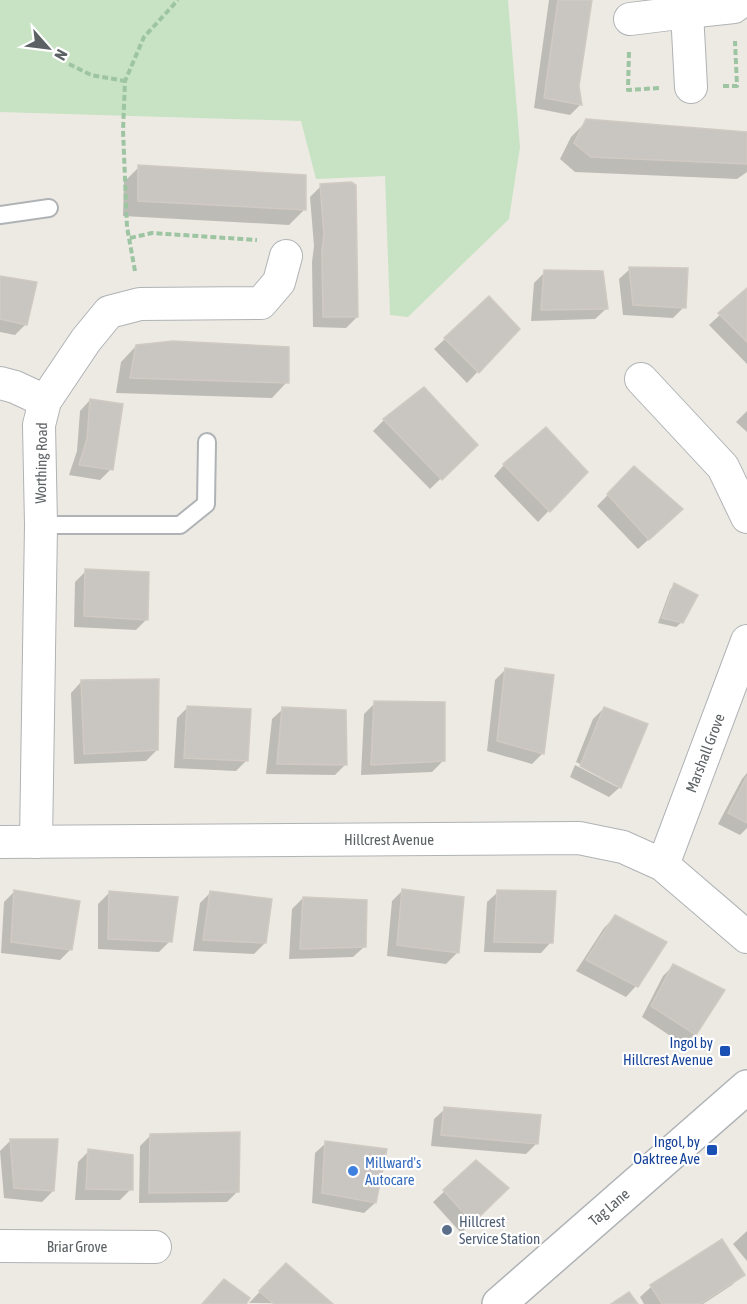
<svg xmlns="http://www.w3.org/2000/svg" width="747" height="1304" font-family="'Asap Condensed',sans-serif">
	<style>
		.green { fill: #c8e3c3 }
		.shadow { fill: #0003 }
		.building { fill: #c9c5c1; stroke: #d1cac3; stroke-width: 1.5 }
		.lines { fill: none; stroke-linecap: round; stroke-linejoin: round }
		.lane-casing { stroke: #afb3b5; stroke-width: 20 }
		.street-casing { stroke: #afb3b5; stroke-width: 34 }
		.secondary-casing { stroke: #afb3b6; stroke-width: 36 }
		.path { stroke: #9ec5a2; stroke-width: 4; stroke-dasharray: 6 3; stroke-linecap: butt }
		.lane { stroke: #fff; stroke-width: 16 }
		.street { stroke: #fff; stroke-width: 32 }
		.secondary { stroke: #fff; stroke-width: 33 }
		.transit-dot { fill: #1a4fb4; stroke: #fff; stroke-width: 2 }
		.shop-dot { fill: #3f7fe0; stroke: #fff; stroke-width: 2 }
		.service-dot { fill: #5c6f8a; stroke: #fff; stroke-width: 2 }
		.labels { text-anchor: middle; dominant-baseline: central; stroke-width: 4.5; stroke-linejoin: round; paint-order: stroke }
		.street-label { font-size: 15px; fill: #5c6163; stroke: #fff }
		.transit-label { font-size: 15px; fill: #164399; stroke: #fff; text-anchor: end }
		.shop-label { font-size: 15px; fill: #366cbe; stroke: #fff; text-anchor: start }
		.service-label { font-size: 15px; fill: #4e5e75; stroke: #fff; text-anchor: start }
	</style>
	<rect width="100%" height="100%" fill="#edeae4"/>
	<polygon class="green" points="0,0 508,0 520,147 509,219 408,317 390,315 385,176 316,179 301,121 0,112"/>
	<g class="shadow">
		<polygon points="549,0 590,0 578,86 580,105 570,115 534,108"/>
		<polygon points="587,121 747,134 747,172 737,179 575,172 560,159 571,137"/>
		<polygon points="139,167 304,210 289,225 123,216 124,182"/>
		<polygon points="321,186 357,317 346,328 313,327 312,262 314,246 310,197"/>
		<polygon points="630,269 684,307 673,318 623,315 619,279"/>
		<polygon points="545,272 606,309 595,319 531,321 534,283"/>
		<polygon points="0,277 26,324 15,335 0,332"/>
		<polygon points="747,290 747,364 709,325"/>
		<polygon points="518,329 467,383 434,349 445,339"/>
		<polygon points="136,346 287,382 272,398 116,393 121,362"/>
		<polygon points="423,389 475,445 430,489 373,431 384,420"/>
		<polygon points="90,400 111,469 100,480 69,475 77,451 80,411"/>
		<polygon points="747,411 747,432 736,422"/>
		<polygon points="504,465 586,472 538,522 494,476"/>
		<polygon points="634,468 670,520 638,549 597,506"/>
		<polygon points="86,571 147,619 136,630 74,627 75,582"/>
		<polygon points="675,584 682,622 676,627 658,623 670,590"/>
		<polygon points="506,669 543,753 532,764 487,751 495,680"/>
		<polygon points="81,682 157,750 146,761 74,764 71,693"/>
		<polygon points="375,703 443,761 432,772 361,775 364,714"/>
		<polygon points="188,707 247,760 236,771 174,768 177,718"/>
		<polygon points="604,708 620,787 609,797 570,777 575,765 617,787 617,784 576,762 593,719"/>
		<polygon points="283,709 346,764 335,775 266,774 272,719"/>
		<polygon points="747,773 747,828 740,835 718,824 742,779"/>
		<polygon points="403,890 457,953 446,964 387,956 392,901"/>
		<polygon points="14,892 71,949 60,960 1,953 4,902"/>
		<polygon points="211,892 265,943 254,954 193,951 200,903"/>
		<polygon points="498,892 551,942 541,953 484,952 487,902"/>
		<polygon points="109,893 170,941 159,952 98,949 98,904"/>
		<polygon points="303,898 364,947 353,957 289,959 292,909"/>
		<polygon points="615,917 636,986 626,997 576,971 604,928"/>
		<polygon points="674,965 695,1034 684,1045 642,1017 663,976"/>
		<polygon points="445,1109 537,1143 526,1154 431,1146 434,1119"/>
		<polygon points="151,1135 238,1191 227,1202 139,1203 140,1146"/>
		<polygon points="11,1140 53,1191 42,1202 4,1198 0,1151"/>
		<polygon points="326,1143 375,1203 364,1213 312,1203 315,1153"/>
		<polygon points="89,1151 131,1189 120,1200 75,1200 78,1162"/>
		<polygon points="476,1162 507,1189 461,1233 433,1202"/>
		<polygon points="747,1231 747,1261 733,1244"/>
		<polygon points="721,1241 743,1274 732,1285 703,1304 644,1304 640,1297 651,1287"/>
		<polygon points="286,1265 331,1304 249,1303"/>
	</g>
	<g class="building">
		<polygon points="558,0 592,0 579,86 582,105 544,98"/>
		<polygon points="586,119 747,132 747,164 591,157 574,143"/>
		<polygon points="138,165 306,175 306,210 138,201"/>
		<polygon points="351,182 356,185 358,317 323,317 322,251 324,234 320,184"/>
		<polygon points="629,267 688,268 686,308 633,305"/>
		<polygon points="544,270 603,271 608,309 541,310"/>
		<polygon points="0,276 37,282 27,325 0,319"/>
		<polygon points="747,288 747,342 718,313"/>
		<polygon points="489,296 520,329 479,373 444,338"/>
		<polygon points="173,341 289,347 289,383 130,378 136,345"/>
		<polygon points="424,387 478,445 442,480 383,419"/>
		<polygon points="90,399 123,404 113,470 79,465 87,439"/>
		<polygon points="546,427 588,472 550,512 503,464"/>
		<polygon points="634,466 683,509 649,540 607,494"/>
		<polygon points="85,569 149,572 148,620 84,616"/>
		<polygon points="674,583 698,595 683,623 662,618"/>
		<polygon points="505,668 554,675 544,754 497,741"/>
		<polygon points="159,679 158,750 84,754 81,680"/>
		<polygon points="374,701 445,702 445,761 371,765"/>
		<polygon points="187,706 251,709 248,761 184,758"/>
		<polygon points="282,707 346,710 347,765 277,764"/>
		<polygon points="604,707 648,724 621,788 580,766"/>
		<polygon points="747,776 747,823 728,813"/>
		<polygon points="402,889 464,897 459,953 397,945"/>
		<polygon points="14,890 80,901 72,950 11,942"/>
		<polygon points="497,890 556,891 553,943 494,942"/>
		<polygon points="109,891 178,897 172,942 108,939"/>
		<polygon points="210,891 272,899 266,943 203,940"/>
		<polygon points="303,897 367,900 366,947 300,949"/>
		<polygon points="615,915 667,942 638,987 586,960"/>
		<polygon points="673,964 725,990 696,1035 651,1006"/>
		<polygon points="444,1107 541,1115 538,1144 441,1135"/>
		<polygon points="240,1132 239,1192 149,1193 150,1134"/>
		<polygon points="10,1139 58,1139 54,1191 14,1188"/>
		<polygon points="325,1141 387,1149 376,1203 322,1193"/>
		<polygon points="88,1149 133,1155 133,1190 86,1189"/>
		<polygon points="476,1160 509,1188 473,1223 443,1190"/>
		<polygon points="722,1239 745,1275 700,1304 662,1304 650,1285"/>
		<polygon points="286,1263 333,1304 274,1304 259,1291"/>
		<polygon points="224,1279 250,1298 246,1304 202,1304"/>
		<polygon points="629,1292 638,1304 611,1304"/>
	</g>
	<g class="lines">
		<g class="lane-casing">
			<g id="lane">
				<polyline points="0,215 49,208"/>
				<polyline points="41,525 180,525 206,504 207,442"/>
			</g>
		</g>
		<g class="street-casing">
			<g id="street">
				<polyline points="687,12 734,7 742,0"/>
				<polyline points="630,19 687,12 691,87"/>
				<polyline points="641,379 723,467 747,517"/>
				<polyline points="0,383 15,387 45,401"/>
				<polyline points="0,842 579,838 623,847 663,865 747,937"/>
				<polyline points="36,842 41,525 39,425 45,401 86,340 109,312 140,304 261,303 279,282 286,256"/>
				<polyline points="663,865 747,641"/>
				<polyline points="0,1246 155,1247"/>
			</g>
		</g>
		<g class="secondary-casing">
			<polyline id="secondary" points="499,1304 747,1087"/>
		</g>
		<g class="path">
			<polyline points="629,52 628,90 659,88"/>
			<polyline points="69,64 91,75 125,81"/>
			<polyline points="723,86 737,86 735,41"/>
			<polyline points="130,238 152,233 257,240"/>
			<polyline points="135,271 127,227 123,130 125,81 144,37 178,0"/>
		</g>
		<use href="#lane" class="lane"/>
		<use href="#street" class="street"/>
		<use href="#secondary" class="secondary"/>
	</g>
	<g class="transit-dot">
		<rect x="719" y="1045" width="12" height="12" rx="3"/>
		<rect x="706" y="1144" width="12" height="12" rx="3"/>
	</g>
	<circle class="shop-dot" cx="353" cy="1171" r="6"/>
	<circle class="service-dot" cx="447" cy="1230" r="6"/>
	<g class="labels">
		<g class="street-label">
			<text transform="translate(41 463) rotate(-89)">Worthing Road</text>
			<text transform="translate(705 753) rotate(-69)">Marshall Grove</text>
			<text x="389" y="839">Hillcrest Avenue</text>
			<text transform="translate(609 1207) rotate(-41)">Tag Lane</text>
			<text x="77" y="1246">Briar Grove</text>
		</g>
		<g class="transit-label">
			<text x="713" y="1042">Ingol by<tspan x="713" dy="17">Hillcrest Avenue</tspan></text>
			<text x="700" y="1141">Ingol, by<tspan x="700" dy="17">Oaktree Ave</tspan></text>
		</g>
		<g class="shop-label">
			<text x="365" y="1162">Millward's<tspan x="365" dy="17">Autocare</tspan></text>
		</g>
		<g class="service-label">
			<text x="459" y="1221">Hillcrest<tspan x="459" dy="17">Service Station</tspan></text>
		</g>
	</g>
	<g transform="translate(48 48) rotate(118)" stroke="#ffffff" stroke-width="4.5" paint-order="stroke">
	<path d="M0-4.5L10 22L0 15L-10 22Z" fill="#5c6163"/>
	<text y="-9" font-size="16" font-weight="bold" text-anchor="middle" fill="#5c6163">N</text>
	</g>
</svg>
